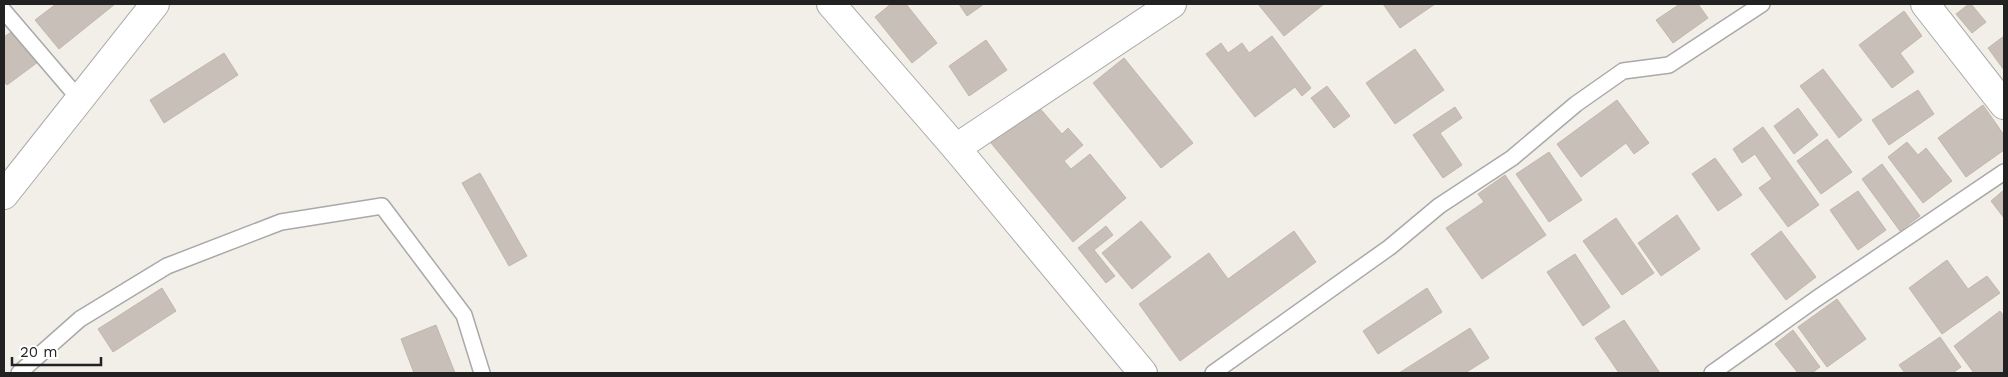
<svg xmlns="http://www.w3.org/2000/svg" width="2008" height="377" font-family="'Work Sans',sans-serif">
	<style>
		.building { fill: #c7bfb8; stroke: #c4b6ab }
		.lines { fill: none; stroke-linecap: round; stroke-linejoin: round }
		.lane-casing { stroke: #a9a9a9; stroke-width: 18 }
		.street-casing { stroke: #a9a9a9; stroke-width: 30 }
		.lane { stroke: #fff; stroke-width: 15 }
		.street { stroke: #fff; stroke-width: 28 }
	</style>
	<rect width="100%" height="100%" fill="#f2efe9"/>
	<g class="building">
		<polygon points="56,4 115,4 59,49 35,20"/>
		<polygon points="891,4 906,4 937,43 912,63 875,17"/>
		<polygon points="959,4 984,4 967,16"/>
		<polygon points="1258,4 1324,4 1284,36"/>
		<polygon points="1383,4 1435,4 1400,28"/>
		<polygon points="1680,4 1698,4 1708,18 1673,43 1656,20"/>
		<polygon points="1969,4 1971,4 1986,22 1972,33 1956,14"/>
		<polygon points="1904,11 1922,36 1900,53 1914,72 1892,88 1859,45"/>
		<polygon points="14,30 38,62 7,85 4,81 4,37"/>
		<polygon points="1272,36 1311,88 1302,96 1295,87 1255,117 1206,54 1221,43 1228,53 1242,43 1249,53"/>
		<polygon points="2004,36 2004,70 1988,48"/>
		<polygon points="986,40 1007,70 969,96 949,66"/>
		<polygon points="1415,49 1444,90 1395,124 1366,83"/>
		<polygon points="224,53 238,75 164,123 150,100"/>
		<polygon points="1124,58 1193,143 1161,168 1093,83"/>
		<polygon points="1823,69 1862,120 1839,138 1800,86"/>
		<polygon points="1327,86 1350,116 1334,128 1311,98"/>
		<polygon points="1918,90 1934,114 1889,145 1872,120"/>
		<polygon points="1617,100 1649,143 1634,154 1626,143 1581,177 1557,144"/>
		<polygon points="1037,105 1062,134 1068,128 1083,145 1064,161 1071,169 1090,154 1126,198 1073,242 991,143"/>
		<polygon points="1983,105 2004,135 2004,150 1966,177 1938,138"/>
		<polygon points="1455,107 1462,118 1440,133 1462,165 1443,178 1413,135"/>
		<polygon points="1798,108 1818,135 1794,154 1774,126"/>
		<polygon points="1763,127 1819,205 1788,227 1759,188 1772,179 1755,154 1742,163 1733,149"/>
		<polygon points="1827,139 1852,172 1821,194 1797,161"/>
		<polygon points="1907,142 1918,155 1926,148 1952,181 1923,203 1888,157"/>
		<polygon points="1549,152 1582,200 1549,222 1516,174"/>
		<polygon points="1715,158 1742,195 1718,211 1692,174"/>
		<polygon points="1882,164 1920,216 1900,231 1862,179"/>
		<polygon points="480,173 527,256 509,266 462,183"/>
		<polygon points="1505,175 1546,235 1482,279 1446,228 1484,202 1478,194"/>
		<polygon points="2004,190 2004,218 1991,201"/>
		<polygon points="1858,191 1886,230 1858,250 1830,210"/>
		<polygon points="1677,215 1700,249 1661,276 1638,243"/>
		<polygon points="1616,218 1654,273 1622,295 1583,241"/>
		<polygon points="1141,221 1171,257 1132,289 1102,253"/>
		<polygon points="1106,226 1113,235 1094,250 1115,276 1106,283 1078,248"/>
		<polygon points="1294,231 1316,262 1180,361 1139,304 1209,253 1228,279"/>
		<polygon points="1781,231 1816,277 1786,300 1751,254"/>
		<polygon points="1575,254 1610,307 1583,326 1547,272"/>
		<polygon points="1947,260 1968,289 1987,276 2000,293 1942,334 1909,288"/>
		<polygon points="162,288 176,311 113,352 98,329"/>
		<polygon points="1427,288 1442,312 1378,354 1363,331"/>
		<polygon points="1837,299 1866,339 1827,367 1798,327"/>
		<polygon points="2000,311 2004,316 2004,373 1974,373 1954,346"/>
		<polygon points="1624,320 1660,373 1619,373 1595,338"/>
		<polygon points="436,325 455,373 414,373 401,339"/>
		<polygon points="1470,328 1489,358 1465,373 1399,373"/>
		<polygon points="1793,330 1820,367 1812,373 1798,373 1775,344"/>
		<polygon points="1940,337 1961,367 1953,373 1905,373 1899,365"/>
	</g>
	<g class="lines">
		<g class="lane-casing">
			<g id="lane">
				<polyline points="4,11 80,100"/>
				<polyline points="19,373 80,319 167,266 281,222 382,206 464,315 482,373"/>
				<polyline points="1213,373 1390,247 1439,206 1512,158 1576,104 1623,71 1669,65 1762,4"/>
				<polyline points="1712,373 1816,299 2004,172"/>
			</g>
		</g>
		<g class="street-casing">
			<g id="street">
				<polyline points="831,4 956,148 1143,373"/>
				<polyline points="1925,4 2004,105"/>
				<polyline points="956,148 1172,4"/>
				<polyline points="4,195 155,4"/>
			</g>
		</g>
		<use href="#lane" class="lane"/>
		<use href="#street" class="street"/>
	</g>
	<rect width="2008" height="377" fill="none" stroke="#222222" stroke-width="10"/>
	<path d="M12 357v8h89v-8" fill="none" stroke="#222222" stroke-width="2.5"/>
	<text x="20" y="357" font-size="15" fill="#222222" stroke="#ffffff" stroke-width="4" paint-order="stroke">20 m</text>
</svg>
